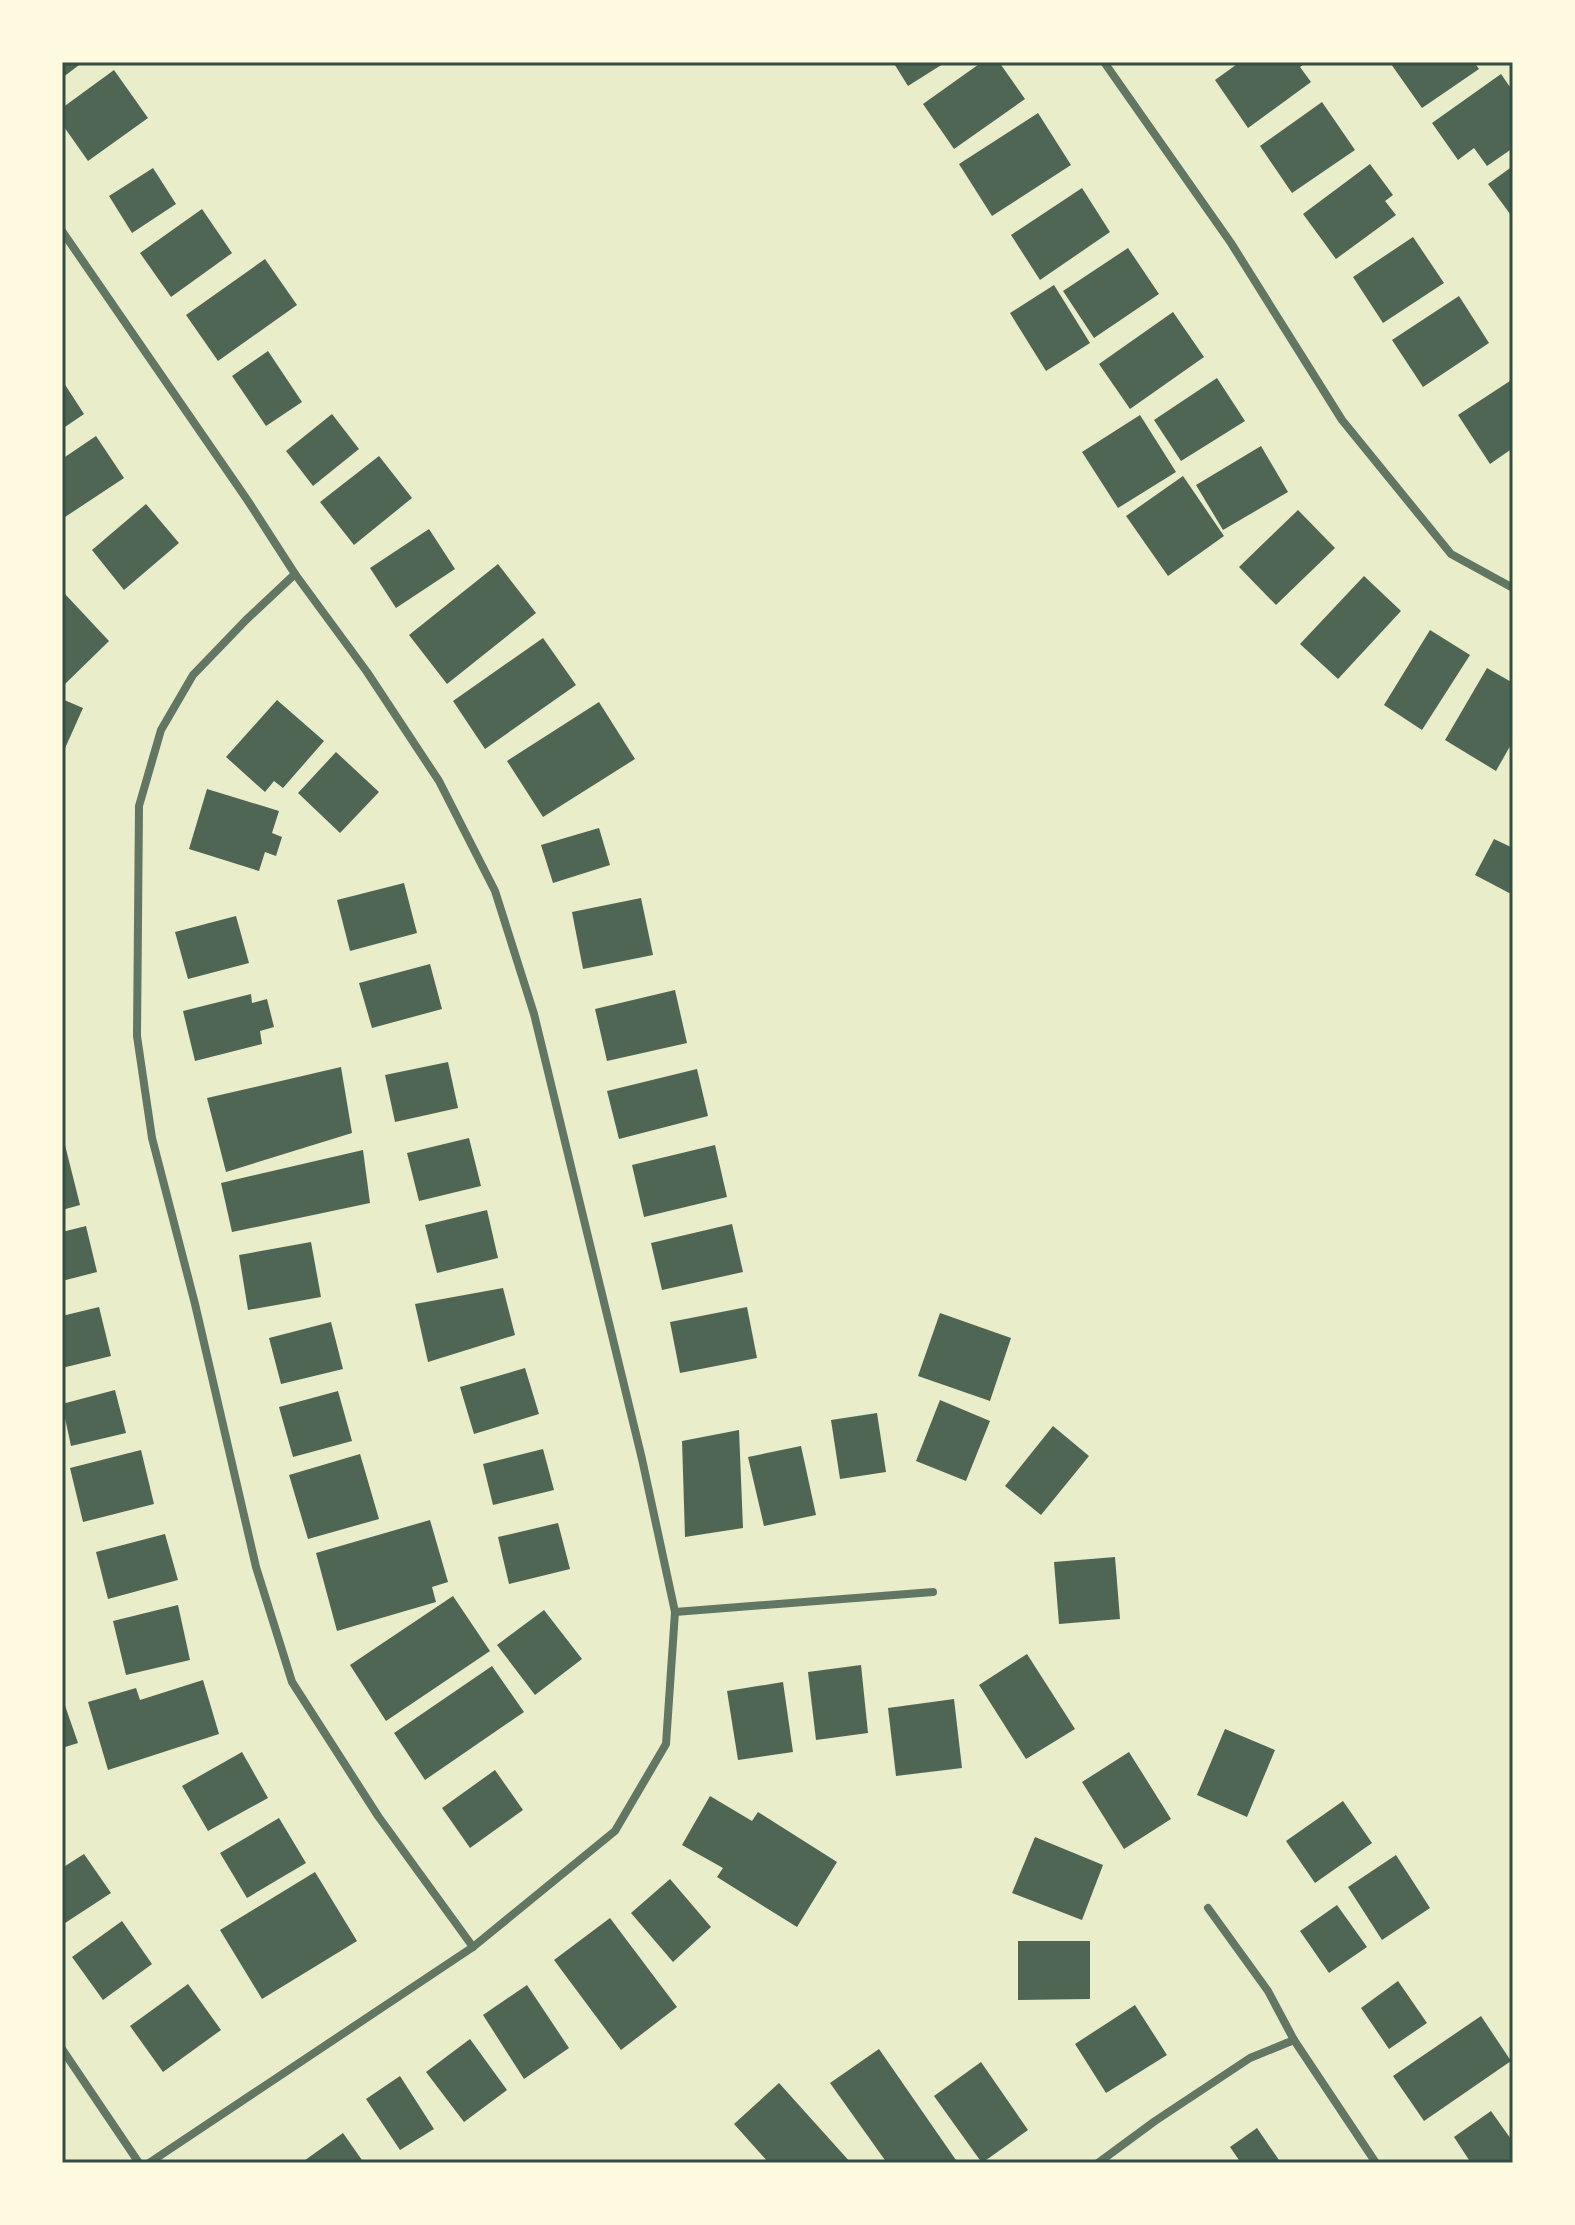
<svg xmlns="http://www.w3.org/2000/svg" width="1575" height="2225" font-family="Montserrat,sans-serif">
	<style>
		.building { fill: #4f6655 }
		.lines { fill: none; stroke-linecap: round; stroke-linejoin: round }
		.minor { stroke: #617663; stroke-width: 8 }
		.neatline { fill: none; stroke: #344e41; stroke-width: 3 }
	</style>
	<rect width="100%" height="100%" fill="#e9edc9"/>
	<g class="building">
		<polygon points="62,62 83,62 62,78"/>
		<polygon points="893,62 946,62 908,86"/>
		<polygon points="982,62 999,62 1025,99 954,149 923,104"/>
		<polygon points="1240,62 1307,62 1300,67 1311,82 1248,128 1215,80"/>
		<polygon points="1393,62 1474,62 1479,69 1422,108 1391,64"/>
		<polygon points="114,70 148,118 88,161 62,124 62,108"/>
		<polygon points="1501,74 1510,87 1513,85 1513,121 1510,124 1513,129 1513,148 1487,166 1474,148 1458,160 1432,123"/>
		<polygon points="1322,102 1355,150 1292,193 1260,146"/>
		<polygon points="1038,113 1071,165 992,216 959,164"/>
		<polygon points="1370,164 1393,195 1385,201 1396,215 1336,259 1303,214"/>
		<polygon points="1513,166 1513,218 1488,184"/>
		<polygon points="153,168 176,204 132,233 109,196"/>
		<polygon points="1082,188 1110,232 1040,280 1011,235"/>
		<polygon points="202,209 232,253 171,297 140,253"/>
		<polygon points="1413,237 1444,283 1383,323 1353,277"/>
		<polygon points="1128,248 1159,294 1094,338 1063,291"/>
		<polygon points="265,259 297,305 218,361 186,315"/>
		<polygon points="1054,285 1090,343 1046,371 1010,313"/>
		<polygon points="1459,296 1489,343 1423,387 1392,340"/>
		<polygon points="1173,312 1204,357 1130,409 1099,364"/>
		<polygon points="268,351 302,402 266,426 232,376"/>
		<polygon points="1217,378 1245,421 1181,461 1154,420"/>
		<polygon points="1513,379 1513,448 1490,464 1458,415"/>
		<polygon points="62,380 84,414 62,429"/>
		<polygon points="332,414 359,449 313,486 286,451"/>
		<polygon points="1140,415 1176,472 1118,508 1082,452"/>
		<polygon points="96,436 124,478 62,519 62,459"/>
		<polygon points="1261,446 1288,492 1223,530 1196,485"/>
		<polygon points="379,456 412,498 354,545 320,502"/>
		<polygon points="1183,476 1224,536 1168,576 1126,516"/>
		<polygon points="146,504 179,543 124,590 92,550"/>
		<polygon points="1298,510 1335,548 1276,605 1239,567"/>
		<polygon points="429,529 455,569 396,608 370,568"/>
		<polygon points="498,564 536,613 447,684 409,635"/>
		<polygon points="1364,576 1401,611 1338,679 1300,644"/>
		<polygon points="65,594 109,641 64,685 62,682 62,597"/>
		<polygon points="1430,630 1470,655 1422,730 1384,705"/>
		<polygon points="543,638 576,685 485,749 453,701"/>
		<polygon points="1487,668 1513,683 1513,741 1496,771 1445,740"/>
		<polygon points="62,699 83,708 62,755"/>
		<polygon points="277,700 324,741 283,788 274,781 265,792 226,757"/>
		<polygon points="599,702 635,759 543,817 507,761"/>
		<polygon points="336,752 379,792 340,833 298,793"/>
		<polygon points="207,789 279,811 272,833 282,837 276,856 265,852 259,871 189,849"/>
		<polygon points="599,828 610,865 553,883 541,845"/>
		<polygon points="1494,839 1513,848 1513,895 1475,875"/>
		<polygon points="404,883 417,933 350,951 337,900"/>
		<polygon points="641,898 653,955 583,969 572,912"/>
		<polygon points="236,916 249,963 188,979 175,932"/>
		<polygon points="430,964 442,1009 372,1028 359,983"/>
		<polygon points="675,990 687,1043 607,1061 595,1009"/>
		<polygon points="251,994 252,1003 267,999 274,1027 260,1031 262,1044 195,1061 183,1011"/>
		<polygon points="448,1062 458,1108 395,1122 385,1075"/>
		<polygon points="341,1067 352,1133 226,1172 207,1098"/>
		<polygon points="697,1069 708,1116 619,1139 607,1091"/>
		<polygon points="469,1138 481,1186 419,1201 407,1153"/>
		<polygon points="62,1145 65,1145 80,1205 62,1210"/>
		<polygon points="715,1145 727,1197 644,1217 632,1165"/>
		<polygon points="363,1150 370,1203 232,1232 221,1183"/>
		<polygon points="487,1210 498,1258 437,1273 425,1225"/>
		<polygon points="732,1224 743,1272 662,1290 651,1243"/>
		<polygon points="86,1226 97,1272 62,1281 62,1232"/>
		<polygon points="311,1242 321,1297 248,1310 239,1255"/>
		<polygon points="503,1288 515,1335 428,1362 415,1304"/>
		<polygon points="99,1307 111,1356 62,1368 62,1316"/>
		<polygon points="747,1307 757,1358 680,1373 670,1322"/>
		<polygon points="940,1313 1011,1338 990,1401 918,1376"/>
		<polygon points="331,1322 343,1369 281,1384 269,1338"/>
		<polygon points="525,1368 539,1414 474,1434 460,1387"/>
		<polygon points="115,1390 126,1433 71,1446 62,1404"/>
		<polygon points="338,1391 352,1441 293,1457 279,1407"/>
		<polygon points="940,1400 990,1421 966,1481 916,1461"/>
		<polygon points="877,1413 886,1472 840,1479 831,1420"/>
		<polygon points="1053,1426 1089,1456 1041,1515 1005,1486"/>
		<polygon points="739,1430 743,1528 685,1537 682,1441"/>
		<polygon points="801,1446 816,1515 764,1526 748,1457"/>
		<polygon points="543,1449 554,1490 493,1505 483,1464"/>
		<polygon points="141,1450 154,1504 83,1522 70,1468"/>
		<polygon points="360,1454 379,1519 308,1539 289,1475"/>
		<polygon points="430,1520 448,1582 432,1587 436,1602 337,1631 316,1553"/>
		<polygon points="558,1523 570,1569 509,1584 498,1537"/>
		<polygon points="165,1534 178,1580 108,1599 96,1552"/>
		<polygon points="1115,1557 1120,1619 1059,1624 1054,1562"/>
		<polygon points="453,1596 490,1651 386,1721 350,1665"/>
		<polygon points="178,1605 190,1660 126,1675 113,1621"/>
		<polygon points="544,1610 582,1659 535,1695 497,1645"/>
		<polygon points="1027,1654 1075,1729 1026,1759 979,1685"/>
		<polygon points="861,1665 868,1733 816,1740 808,1672"/>
		<polygon points="492,1666 524,1712 425,1780 394,1733"/>
		<polygon points="203,1680 219,1734 108,1770 88,1702 136,1688 140,1700"/>
		<polygon points="783,1682 793,1752 738,1760 727,1691"/>
		<polygon points="62,1697 78,1743 62,1748"/>
		<polygon points="954,1699 962,1768 896,1776 888,1708"/>
		<polygon points="1225,1729 1275,1750 1247,1817 1197,1795"/>
		<polygon points="242,1752 268,1798 208,1831 182,1786"/>
		<polygon points="1129,1752 1171,1819 1124,1849 1082,1782"/>
		<polygon points="495,1770 523,1810 470,1848 442,1808"/>
		<polygon points="710,1796 752,1821 758,1812 837,1862 797,1927 717,1877 723,1868 682,1845"/>
		<polygon points="1343,1801 1372,1843 1315,1883 1286,1841"/>
		<polygon points="279,1818 306,1863 247,1898 220,1853"/>
		<polygon points="1035,1837 1103,1865 1082,1920 1012,1893"/>
		<polygon points="84,1854 111,1893 62,1925 62,1868"/>
		<polygon points="1396,1855 1430,1908 1382,1940 1348,1887"/>
		<polygon points="315,1872 357,1941 262,1999 220,1930"/>
		<polygon points="670,1879 711,1927 673,1962 631,1913"/>
		<polygon points="1337,1905 1367,1947 1329,1973 1300,1931"/>
		<polygon points="610,1918 677,2007 621,2050 554,1960"/>
		<polygon points="122,1921 152,1964 103,2000 72,1957"/>
		<polygon points="1018,1941 1090,1941 1090,1999 1018,2000"/>
		<polygon points="1398,1981 1427,2023 1389,2049 1361,2008"/>
		<polygon points="188,1984 221,2030 163,2072 130,2026"/>
		<polygon points="527,1985 569,2048 524,2079 483,2015"/>
		<polygon points="1135,2005 1167,2055 1106,2093 1075,2044"/>
		<polygon points="1481,2016 1511,2061 1424,2121 1393,2076"/>
		<polygon points="470,2039 507,2090 464,2122 426,2072"/>
		<polygon points="879,2049 958,2163 887,2163 830,2083"/>
		<polygon points="981,2062 1028,2130 982,2163 934,2096"/>
		<polygon points="400,2076 434,2129 400,2150 366,2099"/>
		<polygon points="779,2083 851,2163 769,2163 734,2124"/>
		<polygon points="1491,2111 1513,2142 1513,2157 1505,2163 1471,2163 1454,2137"/>
		<polygon points="1257,2128 1281,2163 1241,2163 1230,2147"/>
		<polygon points="343,2133 364,2163 301,2163"/>
	</g>
	<g class="lines">
		<g class="minor">
			<polyline points="1104,62 1231,243 1342,420 1451,554 1513,588"/>
			<polyline points="62,231 248,501 295,574 367,672 439,781 495,891 534,1014 642,1459 675,1612 666,1744 615,1831 473,1947 149,2163"/>
			<polyline points="295,574 246,620 193,675 161,730 139,806 137,1036 152,1138 195,1304 256,1567 292,1682 378,1816 473,1947"/>
			<polyline points="675,1612 933,1592"/>
			<polyline points="1208,1908 1268,1991 1294,2040 1376,2163"/>
			<polyline points="62,2049 139,2163"/>
			<polyline points="1098,2163 1155,2121 1250,2058 1294,2040"/>
		</g>
	</g>
	<rect width="1575" height="2225" fill="none" stroke="#fefae0" stroke-width="128"/>
	<rect x="64" y="64" width="1447" height="2097" class="neatline"/>
</svg>
